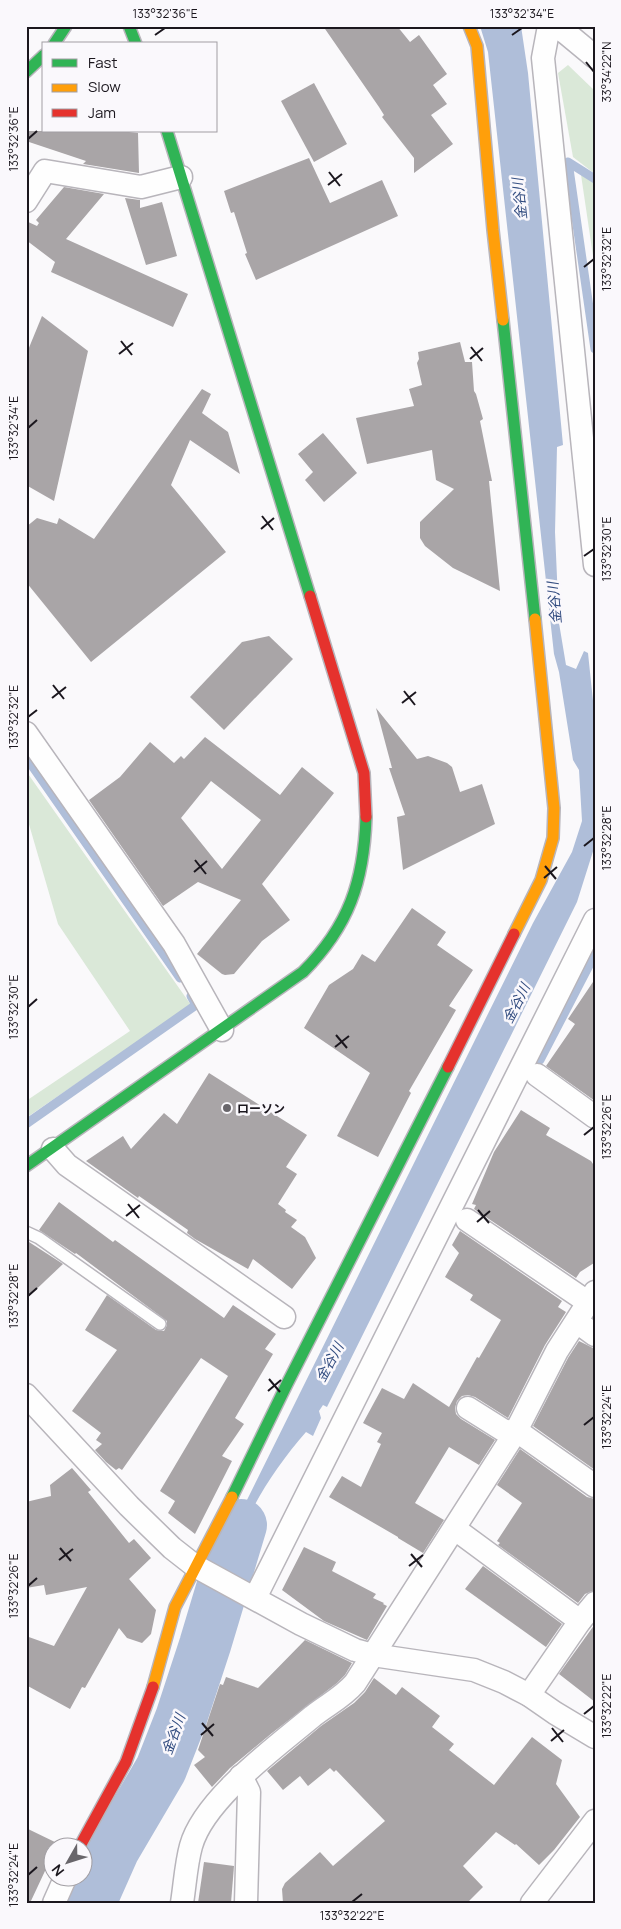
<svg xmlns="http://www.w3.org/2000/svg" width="621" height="1929" font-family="Manrope,'Noto Sans JP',sans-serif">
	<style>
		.green { fill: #dae8d8 }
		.water { fill: #afbed9 }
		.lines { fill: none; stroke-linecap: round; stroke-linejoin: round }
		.stream { stroke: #afbed9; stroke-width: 9 }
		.river { stroke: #afbed9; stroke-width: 52 }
		.building { fill: #a9a5a7; fill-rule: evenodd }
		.lane-casing { stroke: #b8b5bb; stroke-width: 14 }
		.street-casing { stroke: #b8b5bb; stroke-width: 25 }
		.fast-casing { stroke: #b8b5bb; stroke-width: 14 }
		.slow-casing { stroke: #b8b5bb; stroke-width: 14 }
		.jam-casing { stroke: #b8b5bb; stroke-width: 14 }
		.lane { stroke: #fefefe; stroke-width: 11 }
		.street { stroke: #fefefe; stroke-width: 22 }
		.fast { stroke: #30b455; stroke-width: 11 }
		.slow { stroke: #ff9f0a; stroke-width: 11 }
		.jam { stroke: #e5322d; stroke-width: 11 }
		.ticks { fill: none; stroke: #1b171e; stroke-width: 2 }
		.poi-dot { fill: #69666b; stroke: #faf8fc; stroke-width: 2 }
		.labels { text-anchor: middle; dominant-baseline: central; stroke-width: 5; stroke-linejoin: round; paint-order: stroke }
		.poi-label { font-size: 12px; font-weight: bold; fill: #1b171e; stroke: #faf8fc; text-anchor: start }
		.water-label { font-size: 14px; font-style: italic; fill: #334d80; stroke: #faf8fc }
		.neatline { fill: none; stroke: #1b171e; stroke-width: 2 }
		.ticks-label { font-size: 12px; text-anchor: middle; fill: #1b171e }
	</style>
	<rect width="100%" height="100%" fill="#faf9fb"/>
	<g class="green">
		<polygon points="568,65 595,91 595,174 573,157 558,73"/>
		<polygon points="580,168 595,179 595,256 593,256"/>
		<polygon points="26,771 191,1005 26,1118 26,1101 130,1031 58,924 26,814"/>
	</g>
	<path class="water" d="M 480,26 L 521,26 L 528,73 L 563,445 L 557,447 L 555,532 L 559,623 L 566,665 L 576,669 L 584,651 L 588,653 L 595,720 L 595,845 L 577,902 L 327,1407 L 323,1405 L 319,1411 L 321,1418 L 313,1436 L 306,1432 C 284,1457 263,1487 249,1516 C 246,1522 242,1528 241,1534 C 239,1548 242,1562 240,1577 L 220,1566 L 243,1508 L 533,923 L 572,852 L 582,821 L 579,770 L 573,760 L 559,672 L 554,654 L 488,52 Z"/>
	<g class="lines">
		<g class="stream">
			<polyline points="595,179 568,162 595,349"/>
			<polyline points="26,757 180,978"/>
			<polyline points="540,1060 595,954"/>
			<polyline points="26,1124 196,1005 191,996"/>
		</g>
		<polyline class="river" points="90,1903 114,1849 161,1769 181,1718 205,1645 241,1525"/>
	</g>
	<g class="building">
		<polygon points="323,26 397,26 410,42 419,35 447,74 433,85 447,104 431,115 453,144 414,173 414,158 382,117 384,115 379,107"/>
		<polygon points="314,83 347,144 314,162 281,101"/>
		<polygon points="26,131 120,131 138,133 139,173 83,164 86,161 26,141"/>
		<polygon points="309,158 330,203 382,180 398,216 256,280 245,254 247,253 234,212 231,213 224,191"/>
		<polygon points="64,187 104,194 66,239 188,294 173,327 51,272 55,262 26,240 26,221 37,226 39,223 36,220"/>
		<polygon points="125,198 140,200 140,208 162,202 177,256 146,265"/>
		<polygon points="42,316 88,351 54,501 26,485 26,355"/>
		<polygon points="460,342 465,362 472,362 474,391 476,394 483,419 480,421 492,481 489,481 500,591 453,568 425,546 420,538 420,522 454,489 436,480 432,450 367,464 356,418 414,406 409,389 422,385 417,363 419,359 418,352"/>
		<polygon points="202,389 211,394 202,413 228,432 240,474 190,440 171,485 226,552 91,662 26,582 26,527 37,518 57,524 59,518 94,539"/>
		<polygon points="323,433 357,473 324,502 305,480 313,472 298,454"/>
		<polygon points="269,636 293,659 224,730 190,697 242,642"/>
		<polygon points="376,708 417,759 428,756 447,763 452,767 460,792 482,784 495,824 403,870 397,817 405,815 389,768 392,768"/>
		<path d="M 205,737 L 280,795 L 302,767 L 334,793 L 262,884 L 290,920 L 262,941 L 234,974 L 225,975 L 222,974 L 197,954 L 241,900 L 198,882 L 163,906 L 89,800 L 120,777 L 150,742 L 174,763 L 181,756 L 184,759 ZM 211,781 L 261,820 L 222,869 L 181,818 Z"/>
		<polygon points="412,908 446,932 437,945 473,970 449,1006 456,1010 409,1091 411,1093 378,1157 337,1136 370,1073 304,1028 329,985 353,969 362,954 375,962"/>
		<polygon points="595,979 595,1101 546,1066 575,1024 568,1019"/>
		<polygon points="209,1073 307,1135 286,1167 297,1174 278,1204 286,1210 285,1212 297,1220 291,1227 305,1237 316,1258 292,1289 253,1259 248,1269 195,1239 187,1233 188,1230 139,1196 138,1198 86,1161 123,1136 131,1149 164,1113 177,1124"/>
		<polygon points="521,1110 550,1128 546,1135 591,1161 595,1167 594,1263 580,1272 576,1278 474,1209 476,1205 472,1204 494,1152"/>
		<polygon points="59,1202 113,1242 115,1240 224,1318 233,1305 276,1334 265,1349 273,1354 235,1418 244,1424 222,1456 232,1461 195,1534 168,1513 175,1501 160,1491 228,1376 201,1358 122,1470 119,1468 116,1470 106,1462 95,1450 102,1444 96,1440 101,1433 72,1411 117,1350 85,1330 107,1295 156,1330 164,1331 167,1325 167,1321 76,1253 75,1254 39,1230"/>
		<polygon points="460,1231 562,1301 558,1307 566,1312 545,1345 508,1418 475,1397 468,1395 462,1396 457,1401 455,1408 456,1414 461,1419 495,1440 479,1465 449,1447 415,1503 444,1520 423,1553 398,1538 398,1537 329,1497 342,1476 361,1487 381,1444 377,1442 382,1433 363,1423 382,1388 404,1399 413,1383 449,1407 477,1357 479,1358 501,1320 470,1300 473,1295 445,1277 459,1253 452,1245"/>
		<polygon points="29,1242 63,1264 26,1299 26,1246"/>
		<polygon points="579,1341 595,1349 595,1470 533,1426 568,1358"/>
		<polygon points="520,1449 587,1497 595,1499 595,1590 585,1594 578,1603 498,1545 500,1543 497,1541 522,1503 497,1485"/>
		<polygon points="72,1468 91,1490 88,1492 129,1543 134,1539 151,1558 129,1579 156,1610 151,1634 142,1643 127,1638 119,1628 85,1688 82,1687 70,1709 26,1685 26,1636 54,1646 87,1587 46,1595 44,1585 26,1588 26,1502 51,1496 50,1485"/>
		<polygon points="304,1547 336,1562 332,1571 376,1594 373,1598 384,1603 383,1604 387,1606 367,1640 324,1621 282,1590"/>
		<polygon points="483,1566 562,1624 546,1647 465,1589"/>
		<polygon points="595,1624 595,1702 559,1674"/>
		<polygon points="305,1640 352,1663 345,1675 337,1683 272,1733 230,1768 212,1787 194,1765 205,1757 198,1750 220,1684 223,1685 226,1677 258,1688"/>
		<polygon points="374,1678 396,1695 402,1687 440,1716 432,1727 454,1744 449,1750 494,1785 532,1737 562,1760 556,1784 580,1817 554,1850 539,1865 516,1844 515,1845 496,1832 463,1866 483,1887 467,1903 283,1903 282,1889 285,1883 320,1852 333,1866 385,1821 336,1770 334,1772 330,1768 308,1786 300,1776 283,1790 267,1771 321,1726 354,1703 365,1692"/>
		<polygon points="26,1828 59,1844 57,1846 52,1846 52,1856 30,1903 26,1903"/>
		<polygon points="204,1862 234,1866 231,1903 198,1903"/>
	</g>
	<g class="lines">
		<g class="lane-casing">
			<polyline id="lane" points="26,1232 39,1238 160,1324"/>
		</g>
		<g class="street-casing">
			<g id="street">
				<polyline points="549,26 543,58 595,565"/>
				<polyline points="555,26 566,33 595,57"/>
				<polyline points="26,201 45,171 141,187 181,177"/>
				<polyline points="26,733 174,944 222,1030"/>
				<polyline points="537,1075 595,1117"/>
				<polyline points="53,1149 67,1165 284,1317"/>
				<polyline points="467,1220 589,1303"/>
				<polyline points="577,1322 595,1335"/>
				<polyline points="26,1395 129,1506 172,1548 195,1566 301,1624 355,1650 373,1655 474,1670 504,1682 529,1695 555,1713 595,1737"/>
				<polyline points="468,1408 503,1430 524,1436 595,1486"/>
				<polyline points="455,1529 580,1621"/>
				<polyline points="255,1598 595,920"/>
				<polyline points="529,1695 580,1621 595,1603"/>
				<polyline points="241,1776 249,1792 246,1903"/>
				<polyline points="54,1903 66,1876"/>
				<path d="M 182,1903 C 185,1884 186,1864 191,1846 C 204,1799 276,1747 313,1716 C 328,1704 342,1698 355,1683 L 515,1433 L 557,1351 L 595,1292"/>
				<polyline points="532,1903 595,1821"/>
			</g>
		</g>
		<g class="fast-casing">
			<g id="fast">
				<polyline points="129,26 136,44"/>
				<polyline points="54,44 66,26"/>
				<polyline points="26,72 44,55"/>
				<polyline points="167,131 310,596"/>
				<polyline points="503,320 535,619"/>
				<path d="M 26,1166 L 303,972 C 349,926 364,881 366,817"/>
				<polyline points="232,1497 287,1384 448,1067"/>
			</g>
		</g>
		<g class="slow-casing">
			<g id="slow">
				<polyline points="469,26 477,46 493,230 503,320"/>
				<polyline points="514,934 541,880 553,838 554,808 535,619"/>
				<polyline points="153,1687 175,1607 232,1497"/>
			</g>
		</g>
		<g class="jam-casing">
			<g id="jam">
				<polyline points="310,596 364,773 366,817"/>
				<polyline points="448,1067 514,934"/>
				<polyline points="80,1846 126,1762 153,1687"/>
			</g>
		</g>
		<use href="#lane" class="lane"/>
		<use href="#street" class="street"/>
		<use href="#fast" class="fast"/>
		<use href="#slow" class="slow"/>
		<use href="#jam" class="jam"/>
	</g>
	<path class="ticks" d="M 155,35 L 165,28M 512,35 L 522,28M 586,62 L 594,72M 28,139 L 37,131M 329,172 L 340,186M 328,185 L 342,174M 584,267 L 594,259M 121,341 L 132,355M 471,347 L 482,361M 119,354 L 133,343M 470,359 L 483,348M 28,428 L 37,420M 262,516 L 273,530M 261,529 L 274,518M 584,556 L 594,549M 53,685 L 64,699M 404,691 L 415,705M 52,698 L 66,687M 402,703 L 416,692M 28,717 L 37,710M 584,846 L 594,838M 195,860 L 206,874M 545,866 L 556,879M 194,872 L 207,861M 544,878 L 557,867M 28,1007 L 37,999M 336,1035 L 347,1048M 335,1047 L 349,1036M 584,1135 L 594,1127M 128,1204 L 139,1218M 478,1210 L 489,1223M 126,1216 L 140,1205M 477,1222 L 490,1211M 28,1296 L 37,1288M 269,1379 L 280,1392M 268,1391 L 281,1380M 584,1425 L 594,1417M 60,1548 L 71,1561M 411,1554 L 422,1567M 59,1560 L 73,1549M 409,1566 L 423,1555M 28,1586 L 37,1578M 584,1714 L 594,1706M 202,1723 L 213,1736M 552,1728 L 563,1742M 201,1735 L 214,1724M 551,1741 L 564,1730M 28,1875 L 37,1867M 352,1902 L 362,1894"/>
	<circle class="poi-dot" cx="227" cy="1108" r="5"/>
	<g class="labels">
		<g class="poi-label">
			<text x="237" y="1108">ローソン</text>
		</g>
		<g class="water-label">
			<text transform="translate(519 199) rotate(-96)">金谷川</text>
			<text transform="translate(554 603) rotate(-95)">金谷川</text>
			<text transform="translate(516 1003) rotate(-63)">金谷川</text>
			<text transform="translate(329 1362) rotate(-62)">金谷川</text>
			<text transform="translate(173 1734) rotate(-70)">金谷川</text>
		</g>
	</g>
	<rect width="621" height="1929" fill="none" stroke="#faf8fc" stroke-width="55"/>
	<rect x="42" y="42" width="175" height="90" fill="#faf8fc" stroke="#a19ea3"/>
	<rect x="52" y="59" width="25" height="8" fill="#30b455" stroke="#a19ea3"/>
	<text x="88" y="68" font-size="15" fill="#1b171e">Fast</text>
	<rect x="52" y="84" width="25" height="8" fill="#ff9f0a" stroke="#a19ea3"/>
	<text x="88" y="92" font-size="15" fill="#1b171e">Slow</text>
	<rect x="52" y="109" width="25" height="8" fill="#e5322d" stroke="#a19ea3"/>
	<text x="88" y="118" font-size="15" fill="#1b171e">Jam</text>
	<g transform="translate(68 1862) rotate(231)"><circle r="24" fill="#faf8fc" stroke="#a19ea3"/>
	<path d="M0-4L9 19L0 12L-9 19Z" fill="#69666b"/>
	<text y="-8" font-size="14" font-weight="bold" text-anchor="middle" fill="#1b171e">N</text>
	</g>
	<rect x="28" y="28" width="566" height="1874" class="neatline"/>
	<g class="ticks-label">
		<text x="165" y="18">133°32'36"E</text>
		<text x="522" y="18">133°32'34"E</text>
		<text transform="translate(607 72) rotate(-90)" y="4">33°34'22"N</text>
		<text transform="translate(14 139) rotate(-90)" y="4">133°32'36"E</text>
		<text transform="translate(607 259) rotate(-90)" y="4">133°32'32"E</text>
		<text transform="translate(14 428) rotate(-90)" y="4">133°32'34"E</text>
		<text transform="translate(607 549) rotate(-90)" y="4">133°32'30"E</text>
		<text transform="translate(14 717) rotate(-90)" y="4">133°32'32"E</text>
		<text transform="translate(607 838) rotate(-90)" y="4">133°32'28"E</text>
		<text transform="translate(14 1007) rotate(-90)" y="4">133°32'30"E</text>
		<text transform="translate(607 1127) rotate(-90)" y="4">133°32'26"E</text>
		<text transform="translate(14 1296) rotate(-90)" y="4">133°32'28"E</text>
		<text transform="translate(607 1417) rotate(-90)" y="4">133°32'24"E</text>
		<text transform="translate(14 1586) rotate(-90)" y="4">133°32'26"E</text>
		<text transform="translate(607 1706) rotate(-90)" y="4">133°32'22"E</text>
		<text transform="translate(14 1875) rotate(-90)" y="4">133°32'24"E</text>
		<text x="352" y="1920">133°32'22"E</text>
	</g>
</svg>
